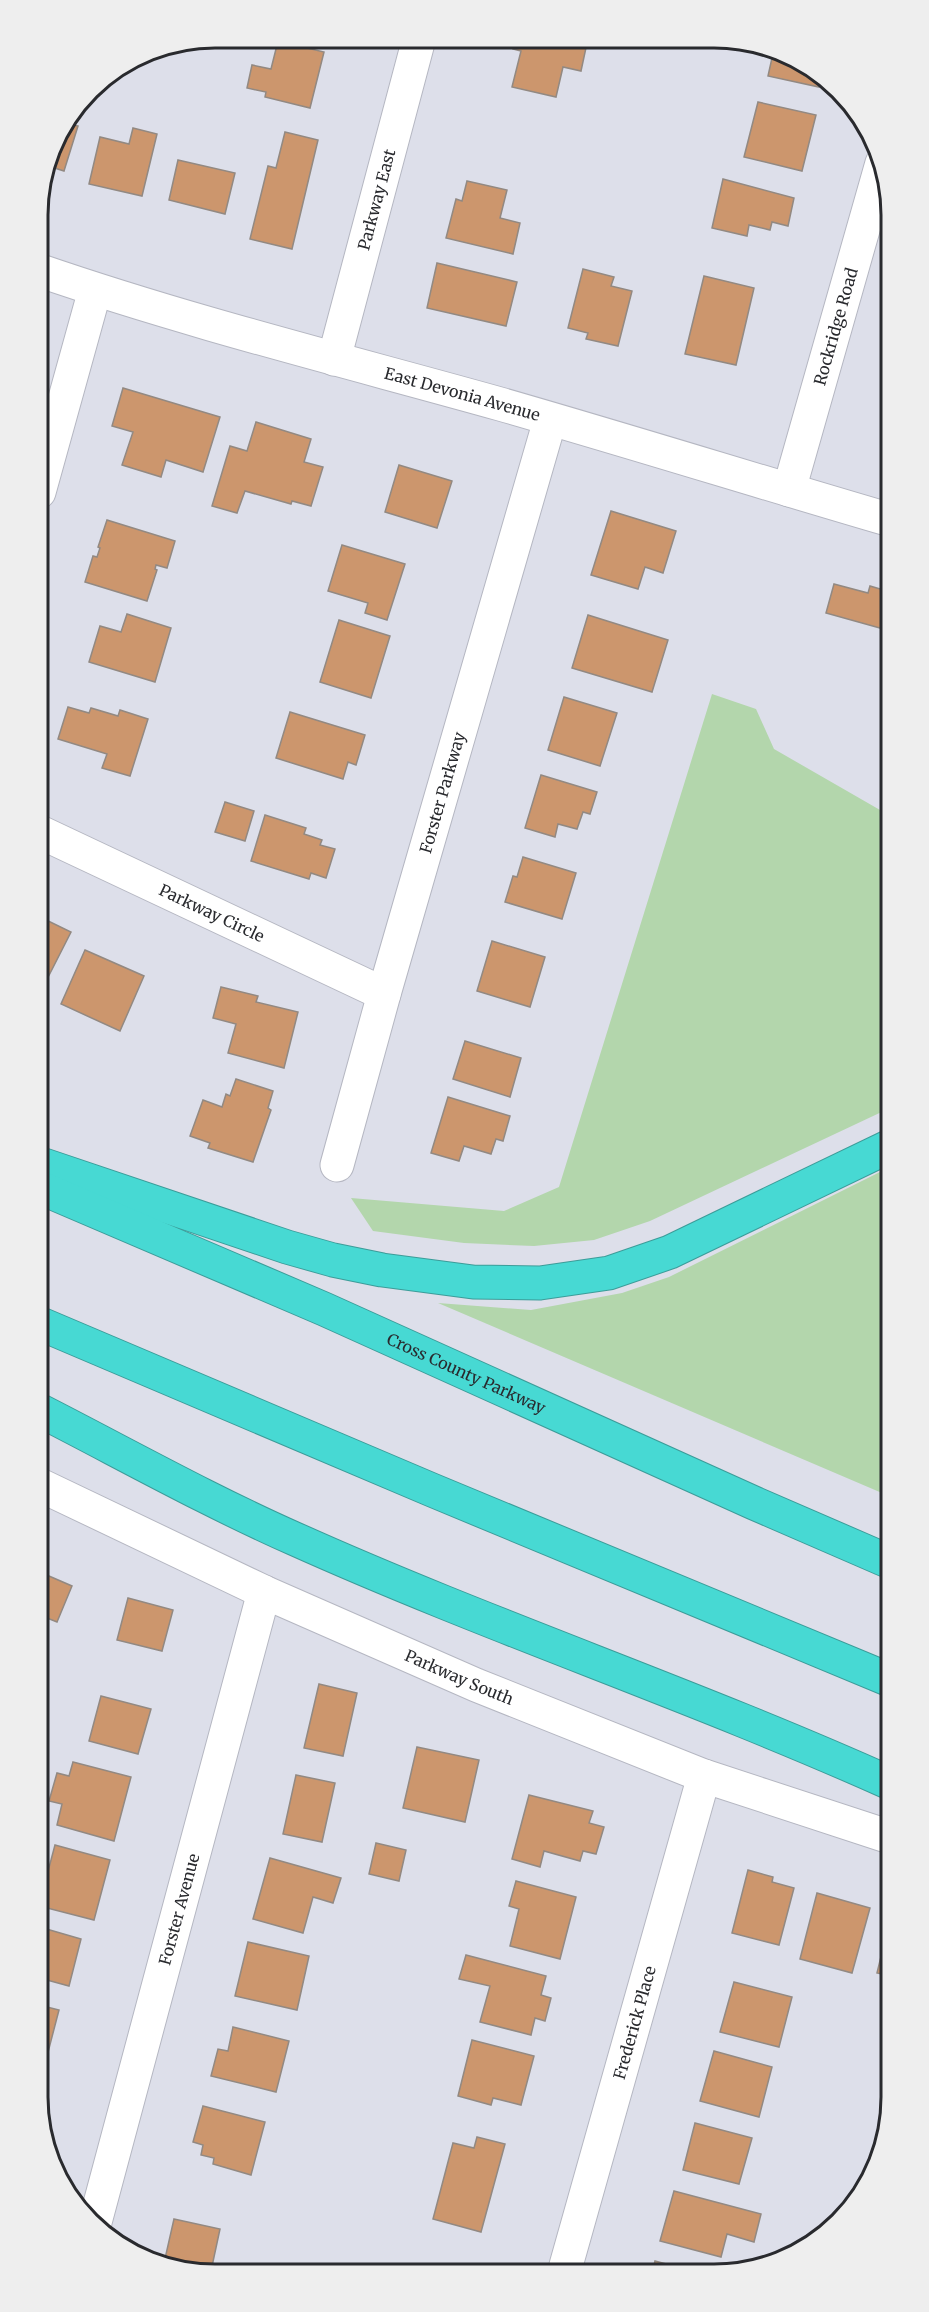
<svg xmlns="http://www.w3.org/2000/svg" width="929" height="2312" font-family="Merriweather,serif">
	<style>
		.green { fill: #b3d6ac }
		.building { fill: #cc966d; stroke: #928982; stroke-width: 1.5 }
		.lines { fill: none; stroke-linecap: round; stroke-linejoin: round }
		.minor-casing { stroke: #b5b7c2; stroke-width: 35 }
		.motorway-casing { stroke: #3c9c99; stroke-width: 35 }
		.minor { stroke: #fff; stroke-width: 33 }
		.motorway { stroke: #47d9d3; stroke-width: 33 }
		.labels { text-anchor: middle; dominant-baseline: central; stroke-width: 4.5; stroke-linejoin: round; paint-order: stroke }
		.street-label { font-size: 16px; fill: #292a2e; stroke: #fff }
		.rim { fill: none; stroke: #292a2e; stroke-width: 3 }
	</style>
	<rect width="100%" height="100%" fill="#dddfea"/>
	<g class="green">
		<polygon points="712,694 756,709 774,749 887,814 888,1109 650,1221 594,1240 534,1246 464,1243 373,1231 351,1198 504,1211 559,1187"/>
		<polygon points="888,1168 889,1286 887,1296 889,1496 438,1303 531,1310 622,1293 669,1277"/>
	</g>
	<g class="building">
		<polygon points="516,39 575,40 587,43 581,71 563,67 556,97 512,87 521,51 513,49"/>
		<polygon points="278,41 324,52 310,108 265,97 266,92 247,88 252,65 271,69"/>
		<polygon points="774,49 793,56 822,77 819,87 768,76"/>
		<polygon points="758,102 816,115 802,171 744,157"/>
		<polygon points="66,123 78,126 64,171 48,166 56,137"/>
		<polygon points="133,128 157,134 142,196 89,184 100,137 129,144"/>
		<polygon points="285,132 318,140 292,249 250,239 268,166 276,168"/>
		<polygon points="178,160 235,173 225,214 169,200"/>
		<polygon points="723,179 794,198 788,226 772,222 770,230 749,225 747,236 712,228"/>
		<polygon points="467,181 507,190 500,218 520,223 513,254 446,238 456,199 462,201"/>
		<polygon points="437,263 517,282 506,326 427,308"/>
		<polygon points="583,269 614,277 611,286 632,291 618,346 586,339 588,333 568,328"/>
		<polygon points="704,276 754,288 736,365 685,354"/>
		<polygon points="123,388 220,417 203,472 166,460 161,477 122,465 133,432 112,426"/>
		<polygon points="256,422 311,439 304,462 323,467 311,506 292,501 291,504 245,491 237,513 212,506 230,446 247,451"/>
		<polygon points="399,465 452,481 437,528 385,512"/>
		<polygon points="611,511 676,531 663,573 645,567 638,589 591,575"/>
		<polygon points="107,520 175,541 167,568 156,565 155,569 157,570 147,601 85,582 93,556 97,557 100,548 98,547"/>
		<polygon points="342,545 405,564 387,620 365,613 368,603 328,591"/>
		<polygon points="834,584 868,593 870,586 887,591 887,630 826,613"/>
		<polygon points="127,614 171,628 155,682 89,662 100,626 121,632"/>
		<polygon points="588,615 668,640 652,692 572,668"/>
		<polygon points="339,620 390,636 371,698 320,682"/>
		<polygon points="564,697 617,713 600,766 548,750"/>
		<polygon points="68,707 89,713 91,708 118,716 120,710 148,719 130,776 102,768 107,754 58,739"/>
		<polygon points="290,712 365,735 356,765 348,762 343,779 276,758"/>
		<polygon points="541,775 597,792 590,814 583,812 577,829 558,824 555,837 525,828"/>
		<polygon points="225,802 254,811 245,841 215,832"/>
		<polygon points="265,815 306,828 304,834 322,840 320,845 335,849 326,878 311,873 309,879 251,861"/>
		<polygon points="523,857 576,873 562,919 505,902 513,876 517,877"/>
		<polygon points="40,917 71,932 40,993"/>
		<polygon points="492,941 545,957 530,1007 477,991"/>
		<polygon points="85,950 144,976 120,1031 61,1004"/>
		<polygon points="221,987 258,996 256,1002 298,1012 284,1068 228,1053 236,1024 213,1018"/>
		<polygon points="465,1041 521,1058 510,1097 453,1079"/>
		<polygon points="236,1079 273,1091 268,1108 271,1110 253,1162 208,1148 210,1143 190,1136 203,1100 222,1107 226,1094 230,1096"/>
		<polygon points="448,1097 510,1116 503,1141 496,1139 491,1154 464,1146 459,1161 431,1153"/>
		<polygon points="42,1573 72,1586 57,1622 42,1616"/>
		<polygon points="128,1598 173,1610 162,1651 117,1640"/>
		<polygon points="319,1684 357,1693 343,1756 304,1748"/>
		<polygon points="101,1696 151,1709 138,1754 89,1741"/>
		<polygon points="417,1747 479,1760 465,1822 403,1808"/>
		<polygon points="73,1762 131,1777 114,1841 57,1825 62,1804 49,1801 57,1773 69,1776"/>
		<polygon points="296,1775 335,1783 322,1842 283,1834"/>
		<polygon points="529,1795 593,1811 589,1823 604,1827 596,1854 583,1851 580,1861 544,1851 540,1867 512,1859"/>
		<polygon points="376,1843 406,1850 399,1881 369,1874"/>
		<polygon points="55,1845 110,1860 94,1920 43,1907 43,1890"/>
		<polygon points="270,1858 341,1878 333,1903 313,1897 303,1933 253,1919"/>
		<polygon points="748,1870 773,1877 772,1882 794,1888 779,1945 732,1933"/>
		<polygon points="516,1881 576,1897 560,1959 510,1946 519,1909 509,1906"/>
		<polygon points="817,1893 870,1908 852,1973 800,1959"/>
		<polygon points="891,1916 891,1976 877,1973"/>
		<polygon points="43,1928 81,1939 69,1986 43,1979"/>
		<polygon points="248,1942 309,1956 297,2010 235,1996"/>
		<polygon points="466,1955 546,1976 541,1995 551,1998 545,2021 535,2018 531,2035 480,2022 490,1986 459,1979"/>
		<polygon points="734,1982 792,1997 779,2047 720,2032"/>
		<polygon points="43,2006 59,2010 47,2056 43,2055"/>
		<polygon points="233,2027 289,2041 276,2092 211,2076 218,2049 228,2051"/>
		<polygon points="472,2040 534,2056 521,2105 493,2098 491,2105 458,2096"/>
		<polygon points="714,2051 772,2067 759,2117 700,2101"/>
		<polygon points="203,2106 265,2122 251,2175 213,2164 214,2158 201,2155 203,2145 193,2142"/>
		<polygon points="695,2123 752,2138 739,2184 683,2170"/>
		<polygon points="477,2137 505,2144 481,2232 433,2219 453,2143 474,2148"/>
		<polygon points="674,2191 761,2214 754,2242 727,2234 721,2257 660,2241"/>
		<polygon points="174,2219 220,2229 211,2271 180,2271 164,2263"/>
		<polygon points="655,2261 685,2269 653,2269"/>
	</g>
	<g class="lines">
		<g class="minor-casing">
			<g id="minor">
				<path id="s1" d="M 38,270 C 189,322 346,361 500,404 C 629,441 757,481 887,519"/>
				<path id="s2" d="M 334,359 L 419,39"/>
				<path id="s3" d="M 789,490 L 882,163"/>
				<polyline points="39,492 95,290"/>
				<path id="s4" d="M 40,832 L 384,994"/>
				<path id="s5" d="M 337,1165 L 384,994 L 550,420"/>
				<path id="s6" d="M 42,1486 L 264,1592 L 476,1685 L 704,1776 L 890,1837"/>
				<path id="s7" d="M 94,2226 L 264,1592"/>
				<path id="s8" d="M 565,2269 L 704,1776"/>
			</g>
		</g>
		<g class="motorway-casing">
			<g id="motorway">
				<polyline points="41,1164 287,1247 333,1260 382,1270 473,1282 540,1283 609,1273 670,1252 888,1147"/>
				<path id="s9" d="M 41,1188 L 324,1309 L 754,1503 L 890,1562"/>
				<polyline points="41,1324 432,1490 890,1680"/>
				<path d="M 41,1411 C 125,1454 209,1501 295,1539 C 491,1627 694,1695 890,1783"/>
			</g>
		</g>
		<use href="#minor" class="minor"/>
		<use href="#motorway" class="motorway"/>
	</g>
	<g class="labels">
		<g class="street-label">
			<text stroke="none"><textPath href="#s2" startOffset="165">Parkway East</textPath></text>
			<text stroke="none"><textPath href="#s3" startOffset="170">Rockridge Road</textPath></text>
			<text stroke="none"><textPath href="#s1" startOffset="442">East Devonia Avenue</textPath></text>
			<text stroke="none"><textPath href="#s5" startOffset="387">Forster Parkway</textPath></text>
			<text stroke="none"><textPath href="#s4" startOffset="190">Parkway Circle</textPath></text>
			<text stroke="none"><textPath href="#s9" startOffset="464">Cross County Parkway</textPath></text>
			<text stroke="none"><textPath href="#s6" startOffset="459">Parkway South</textPath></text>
			<text stroke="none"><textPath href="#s7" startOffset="328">Forster Avenue</textPath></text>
			<text stroke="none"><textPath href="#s8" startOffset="256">Frederick Place</textPath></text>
		</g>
	</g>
	<path d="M0 0H929V2312H0ZM215 48H714A167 167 0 0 1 881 215V2097A167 167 0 0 1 714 2264H215A167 167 0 0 1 48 2097V215A167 167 0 0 1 215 48Z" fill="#eee" fill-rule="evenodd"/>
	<path class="rim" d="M215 48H714A167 167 0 0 1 881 215V2097A167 167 0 0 1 714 2264H215A167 167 0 0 1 48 2097V215A167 167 0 0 1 215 48Z"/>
</svg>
